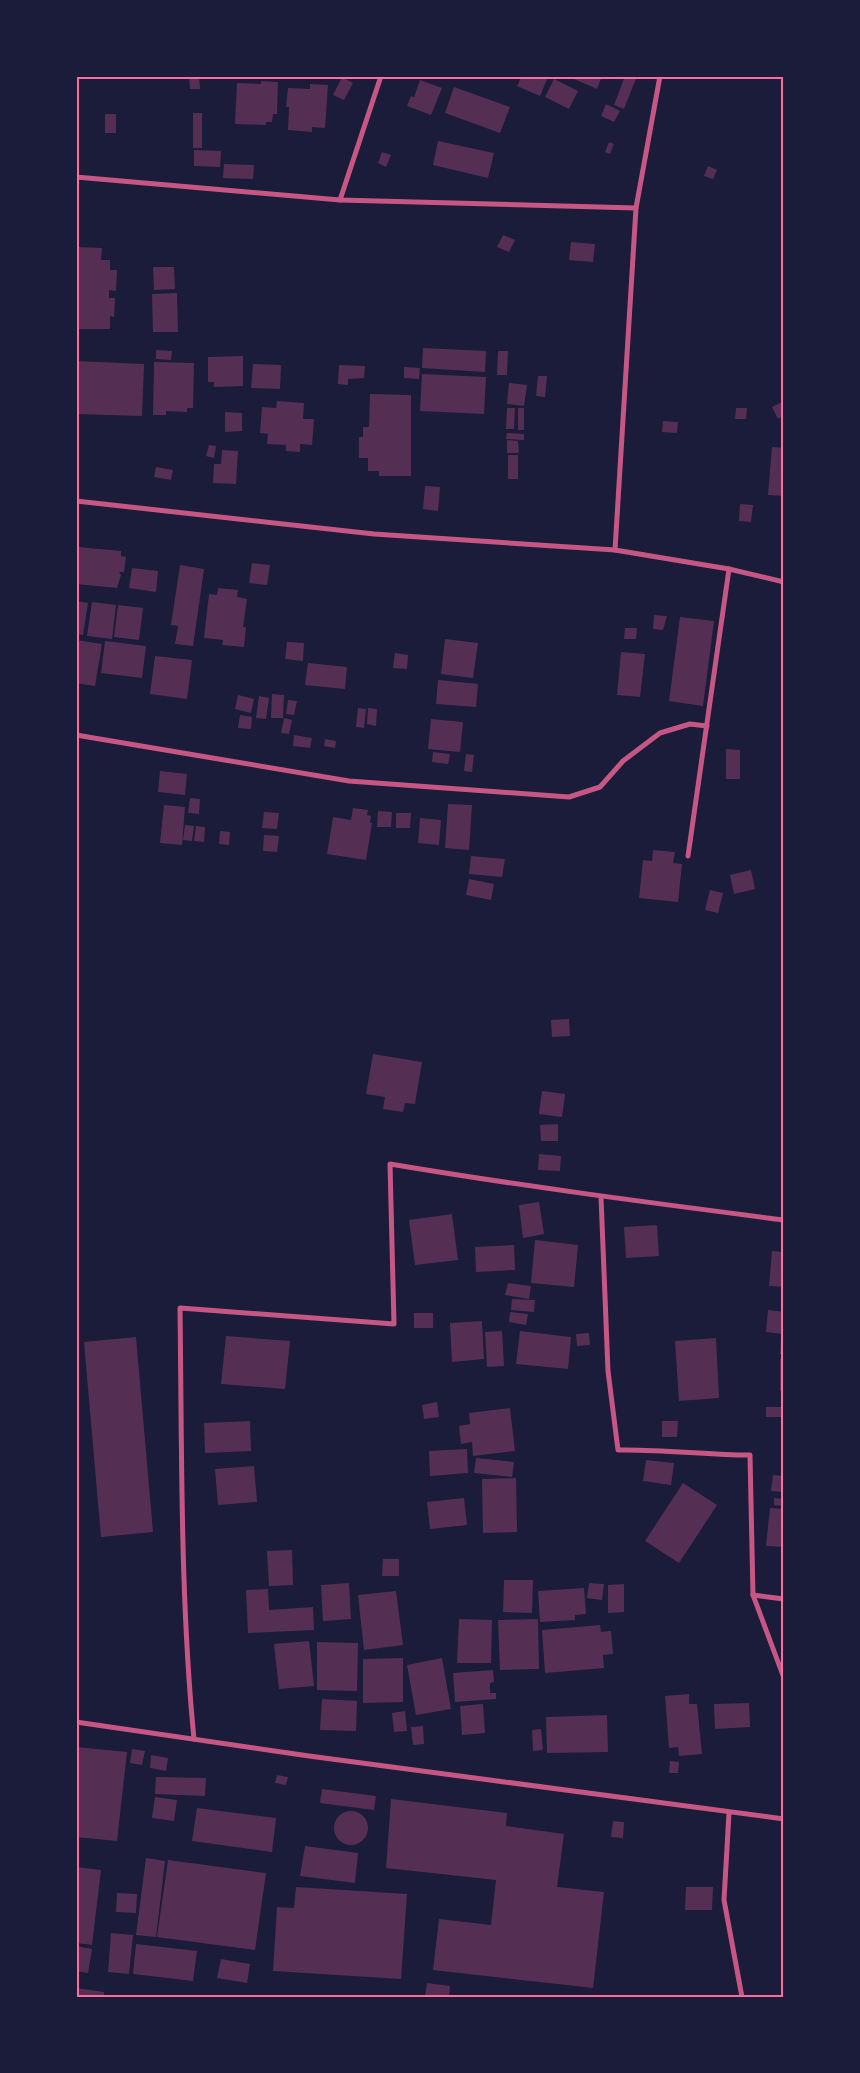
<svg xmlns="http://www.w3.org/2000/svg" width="860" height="2073" font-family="Commissioner,sans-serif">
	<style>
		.building { fill: #542f53 }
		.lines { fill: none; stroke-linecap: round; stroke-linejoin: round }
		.minor { stroke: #c65784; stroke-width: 5 }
		.neatline { fill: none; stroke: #ff6b9d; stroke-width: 2 }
	</style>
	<rect width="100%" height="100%" fill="#1b1b3a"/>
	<g class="building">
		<polygon points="189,76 199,76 200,89 190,89"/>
		<polygon points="522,76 548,77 540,96 517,86"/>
		<polygon points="567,76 602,76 597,89"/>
		<polygon points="625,76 637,76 624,109 614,105"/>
		<polygon points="342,77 353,83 344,100 333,95"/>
		<polygon points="554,79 578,91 569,109 545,97"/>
		<polygon points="420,80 442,88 431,115 407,106 411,96 414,97"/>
		<polygon points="261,81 278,82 277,114 273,114 272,122 266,122 266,125 235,124 237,83 261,84"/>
		<polygon points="310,84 328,85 325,128 312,127 312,132 288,130 289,107 286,107 288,88 310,89"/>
		<polygon points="454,87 510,107 500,133 445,113"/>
		<polygon points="606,104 620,111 614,122 601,116"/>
		<rect x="193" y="113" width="9" height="35"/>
		<rect x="105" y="114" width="11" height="19"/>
		<polygon points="438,141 494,153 488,178 433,165"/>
		<polygon points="609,142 614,144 610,154 605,152"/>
		<polygon points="194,150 221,151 220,167 194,166"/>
		<polygon points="382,152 391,155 386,167 378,163"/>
		<polygon points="224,164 254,165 253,179 223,178"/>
		<polygon points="708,166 717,170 713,179 704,176"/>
		<polygon points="503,235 515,240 509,252 497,247"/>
		<polygon points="571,242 595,244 593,262 569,260"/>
		<polygon points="76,247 102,248 101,260 110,260 110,270 117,270 116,291 109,290 109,298 115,298 114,317 110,316 110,329 76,329"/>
		<polygon points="153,267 174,267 175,289 154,290"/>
		<polygon points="177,293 178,332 153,332 152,294"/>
		<polygon points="423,348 486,351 485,372 422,368"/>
		<polygon points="156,350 172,351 171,360 156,359"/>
		<polygon points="498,351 508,351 507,375 497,375"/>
		<polygon points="243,356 243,386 214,387 214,382 208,382 208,357"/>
		<polygon points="76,361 144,364 142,416 76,414"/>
		<polygon points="154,362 194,363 193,408 187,408 187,412 166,411 166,415 153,415"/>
		<polygon points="253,364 281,365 280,389 251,388"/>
		<polygon points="339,365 365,366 364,378 348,379 348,385 338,384"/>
		<polygon points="404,367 420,368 419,379 404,378"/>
		<polygon points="422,374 486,377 484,414 420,411"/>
		<polygon points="538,376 547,376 545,397 536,396"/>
		<polygon points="509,383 527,385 524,406 507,404"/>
		<polygon points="370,394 411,395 411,476 379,476 379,471 368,471 368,458 359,458 359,437 363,437 363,427 369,427"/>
		<polygon points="277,401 304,403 303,419 314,419 312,445 300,444 300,452 286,451 286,445 267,444 268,434 260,433 262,407 276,408"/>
		<polygon points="784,401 784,416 778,419 772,407"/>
		<polygon points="507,408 515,408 514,429 506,429"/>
		<rect x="518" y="408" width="6" height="22"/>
		<polygon points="736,408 747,408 746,419 735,419"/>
		<polygon points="225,412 242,413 242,431 225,432"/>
		<polygon points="663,421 678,422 677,433 662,432"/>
		<polygon points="507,433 524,434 524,440 506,439"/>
		<polygon points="507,440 518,441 519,453 507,453"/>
		<polygon points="209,445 216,446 214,458 206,456"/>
		<polygon points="772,447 784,448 784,496 768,495"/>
		<polygon points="222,450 238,451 236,484 213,483 214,464 221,464"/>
		<rect x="508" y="455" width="10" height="24"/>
		<polygon points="156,467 173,470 171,480 154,477"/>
		<polygon points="425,486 440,487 438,511 423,509"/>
		<polygon points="740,504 753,505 751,522 739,521"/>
		<polygon points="78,547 121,551 121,556 126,557 124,572 119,572 121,575 117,588 76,584"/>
		<polygon points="252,563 270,565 267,585 249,583"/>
		<polygon points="180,565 204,569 193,646 175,644 178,626 171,625"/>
		<polygon points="132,568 158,571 156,592 129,588"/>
		<polygon points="218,588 238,590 237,597 247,599 243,627 246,627 244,647 222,645 223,640 204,638 209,594 217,595"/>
		<polygon points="76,601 88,603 83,635 76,634"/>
		<polygon points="92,602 116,605 112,639 87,636"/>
		<polygon points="118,605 143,608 139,640 114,637"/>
		<polygon points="654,615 667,616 663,630 653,629"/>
		<polygon points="680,617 714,621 703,706 669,701"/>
		<polygon points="625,628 637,628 636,639 624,639"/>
		<polygon points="445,639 478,643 473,678 441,674"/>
		<polygon points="76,640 102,644 95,686 76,683"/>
		<polygon points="105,641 146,646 142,678 101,673"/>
		<polygon points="287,642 304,643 303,661 285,659"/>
		<polygon points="621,652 645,654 640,697 617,695"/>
		<polygon points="395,653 408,655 407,669 393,668"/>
		<polygon points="155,656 192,660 187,699 150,694"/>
		<polygon points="308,663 347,667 345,689 305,685"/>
		<polygon points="438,680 478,684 476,707 436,704"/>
		<polygon points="272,694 284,695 283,718 271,718"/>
		<polygon points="238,695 254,699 251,713 235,709"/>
		<polygon points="259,696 269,698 266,719 256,718"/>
		<polygon points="288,700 297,701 294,715 286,714"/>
		<polygon points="358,708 366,709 364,728 356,727"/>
		<polygon points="368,708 377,709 376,726 367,724"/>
		<polygon points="240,715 252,717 251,729 238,728"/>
		<polygon points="284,718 292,720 289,734 281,733"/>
		<polygon points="431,719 463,722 460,752 428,749"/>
		<polygon points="294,735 312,738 310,748 293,746"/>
		<polygon points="325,739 336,741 335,748 324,746"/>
		<polygon points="726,749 740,750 740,779 726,779"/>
		<polygon points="433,752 450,754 448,764 432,762"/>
		<polygon points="466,754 474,755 472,772 464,771"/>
		<polygon points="160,771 187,774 185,795 158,792"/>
		<polygon points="190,798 200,799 199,814 188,813"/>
		<polygon points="448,804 472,805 469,850 445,848"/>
		<polygon points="164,805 185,807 182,845 160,843"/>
		<polygon points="353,808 368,810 367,815 371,816 370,823 372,823 366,860 327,854 333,817 351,820"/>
		<polygon points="378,811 392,812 391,827 377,827"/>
		<polygon points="264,812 279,813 277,829 262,828"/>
		<polygon points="396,813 411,813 410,828 396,828"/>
		<polygon points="420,818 441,820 439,845 418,843"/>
		<polygon points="185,825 194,826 192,841 183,840"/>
		<polygon points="196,826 205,827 204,842 194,841"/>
		<polygon points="220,831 230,832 229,845 219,844"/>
		<polygon points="264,835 279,836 277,852 263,851"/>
		<polygon points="653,850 675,852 673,863 682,864 678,902 639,898 643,860 652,861"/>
		<polygon points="471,856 505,859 502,877 469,874"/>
		<polygon points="751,870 755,889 734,894 730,875"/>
		<polygon points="469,879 494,884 491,900 466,895"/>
		<polygon points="710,890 723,893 718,913 705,910"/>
		<polygon points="569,1019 570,1036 552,1037 551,1020"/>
		<polygon points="373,1054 422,1062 415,1104 405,1103 403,1112 383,1109 385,1097 366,1094"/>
		<polygon points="542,1091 565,1094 562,1117 539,1114"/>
		<polygon points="558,1124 558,1141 541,1141 540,1125"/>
		<polygon points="539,1154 561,1156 560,1171 538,1170"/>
		<polygon points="539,1202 544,1234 523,1238 519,1205"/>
		<polygon points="452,1214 458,1260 415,1265 409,1220"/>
		<polygon points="657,1225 659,1256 626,1258 624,1227"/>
		<polygon points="535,1240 578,1245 574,1287 531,1283"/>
		<polygon points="514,1245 515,1270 476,1272 475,1247"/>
		<polygon points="772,1251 784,1252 784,1287 769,1286"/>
		<polygon points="508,1283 531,1286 529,1299 505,1295"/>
		<polygon points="512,1299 535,1300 534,1312 511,1310"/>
		<polygon points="768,1310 784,1312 783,1334 766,1332"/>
		<polygon points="510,1312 528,1314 526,1325 509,1322"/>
		<rect x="414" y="1313" width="19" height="15"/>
		<polygon points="482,1321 484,1359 452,1362 450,1323"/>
		<polygon points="502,1331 504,1366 487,1367 485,1332"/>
		<polygon points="520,1331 571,1337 568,1369 516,1364"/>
		<polygon points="589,1333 590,1345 577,1346 576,1334"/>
		<polygon points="226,1336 290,1341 285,1389 221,1384"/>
		<polygon points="136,1337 153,1532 101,1537 84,1342"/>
		<polygon points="781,1337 784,1337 784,1355 780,1354"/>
		<polygon points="716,1338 719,1398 679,1401 675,1341"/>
		<rect x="780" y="1359" width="4" height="32"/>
		<polygon points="437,1402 439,1417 424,1419 422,1405"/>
		<rect x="766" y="1407" width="18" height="10"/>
		<polygon points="510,1408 515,1451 473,1456 472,1442 461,1444 459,1426 470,1424 469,1413"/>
		<polygon points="250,1421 251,1451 205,1453 204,1423"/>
		<polygon points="662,1421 678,1421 677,1437 662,1437"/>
		<polygon points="467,1449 468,1473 430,1476 429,1451"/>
		<polygon points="476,1458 514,1462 512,1477 474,1473"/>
		<polygon points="646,1460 674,1463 671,1485 643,1481"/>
		<polygon points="254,1466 257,1502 218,1505 215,1469"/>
		<polygon points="773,1475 784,1476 784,1492 771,1491"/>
		<polygon points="516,1478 517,1532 483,1533 482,1479"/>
		<polygon points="683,1483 717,1505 679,1563 645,1541"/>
		<polygon points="464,1498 467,1525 430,1529 427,1502"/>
		<polygon points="774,1498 783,1499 783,1506 774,1505"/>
		<polygon points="770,1508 784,1509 784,1547 766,1546"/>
		<polygon points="292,1550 293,1585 269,1586 267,1551"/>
		<polygon points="383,1559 399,1559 399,1576 382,1576"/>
		<polygon points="504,1580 533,1580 532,1613 503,1612"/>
		<polygon points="349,1583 351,1619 323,1621 321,1585"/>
		<polygon points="589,1583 604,1584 602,1600 587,1598"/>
		<polygon points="624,1584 624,1612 608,1613 608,1585"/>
		<polygon points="584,1588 586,1614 575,1615 575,1620 540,1622 538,1591"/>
		<polygon points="268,1589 269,1610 313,1607 314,1630 248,1633 246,1590"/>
		<polygon points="396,1591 403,1645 364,1650 358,1595"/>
		<polygon points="459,1619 492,1620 491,1663 457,1663"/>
		<polygon points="538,1619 539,1669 500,1670 498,1620"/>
		<polygon points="600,1625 601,1632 611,1631 613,1654 603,1655 604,1668 545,1673 542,1630"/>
		<polygon points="309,1641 314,1686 279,1689 274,1644"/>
		<polygon points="317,1642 358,1643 357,1691 317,1690"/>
		<polygon points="403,1658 403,1702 363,1703 363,1659"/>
		<polygon points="442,1658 451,1709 416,1715 407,1665"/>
		<polygon points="493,1670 494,1682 490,1683 490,1693 496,1693 496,1699 455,1702 453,1673"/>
		<polygon points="689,1694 689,1704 697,1704 702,1754 679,1756 678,1747 669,1748 665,1696"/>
		<polygon points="322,1699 357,1701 356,1731 320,1730"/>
		<polygon points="749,1703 750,1727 715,1729 714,1704"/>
		<polygon points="483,1704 485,1733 462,1735 460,1706"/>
		<polygon points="405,1711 407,1731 394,1732 392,1713"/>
		<polygon points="607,1715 608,1752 547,1753 546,1717"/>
		<polygon points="423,1726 424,1744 413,1745 411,1727"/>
		<polygon points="541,1729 543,1750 533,1751 532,1730"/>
		<polygon points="76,1747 127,1752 117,1841 76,1837"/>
		<polygon points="132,1749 145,1751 142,1765 130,1763"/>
		<polygon points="151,1755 168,1758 166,1771 150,1768"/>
		<polygon points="670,1761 679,1762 678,1773 669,1773"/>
		<polygon points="277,1775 288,1777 286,1785 275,1783"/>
		<polygon points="156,1777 206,1778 205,1796 155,1794"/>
		<polygon points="322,1789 376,1796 374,1810 320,1803"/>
		<polygon points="155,1797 177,1800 174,1821 152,1818"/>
		<polygon points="391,1799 507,1813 506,1826 564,1834 557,1887 604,1892 593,1988 433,1970 439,1919 491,1925 496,1880 386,1868"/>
		<polygon points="197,1808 276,1818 272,1852 192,1841"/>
		<circle cx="351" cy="1828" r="17"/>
		<polygon points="613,1821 624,1822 623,1838 611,1837"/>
		<polygon points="305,1846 358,1853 355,1883 300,1876"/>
		<polygon points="146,1858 165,1861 156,1937 136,1935"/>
		<polygon points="168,1860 266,1873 255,1950 157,1937"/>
		<polygon points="76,1867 101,1870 92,1945 76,1943"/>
		<polygon points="296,1887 407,1894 401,1979 273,1971 277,1907 294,1908"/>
		<polygon points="686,1887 713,1887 712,1910 685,1910"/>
		<polygon points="117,1893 137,1894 136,1913 116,1912"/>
		<polygon points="111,1933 133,1935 129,1974 108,1972"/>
		<polygon points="136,1944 197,1951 193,1981 133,1974"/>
		<polygon points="76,1946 92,1949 88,1973 76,1971"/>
		<polygon points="221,1959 250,1964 247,1983 217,1978"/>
		<polygon points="427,1983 450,1986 449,1997 425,1997"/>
		<polygon points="76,1988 104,1992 104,1997 76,1997"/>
	</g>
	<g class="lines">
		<g class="minor">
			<polyline points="76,177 340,200 636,208"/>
			<polyline points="340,200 381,76"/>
			<polyline points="76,501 374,534 615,550 729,569 784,582"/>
			<polyline points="615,550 636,208 660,76"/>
			<polyline points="76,735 349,781 569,797 600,787 623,761 660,733 690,724 707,726"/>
			<polyline points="688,856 729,569"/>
			<path d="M 601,1197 L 608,1371 L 618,1450 C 662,1449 706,1455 750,1455 L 753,1595 L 784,1678"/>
			<polyline points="753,1595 784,1599"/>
			<polyline points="76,1722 309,1756 784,1819"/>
			<path d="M 194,1739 C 180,1596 182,1452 180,1308 L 394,1324 L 390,1164 C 521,1186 652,1203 784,1220"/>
			<polyline points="729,1813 724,1900 742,1997"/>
		</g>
	</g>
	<rect width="860" height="2073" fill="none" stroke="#1b1b3a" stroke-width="155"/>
	<rect x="78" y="78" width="704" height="1918" class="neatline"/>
</svg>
